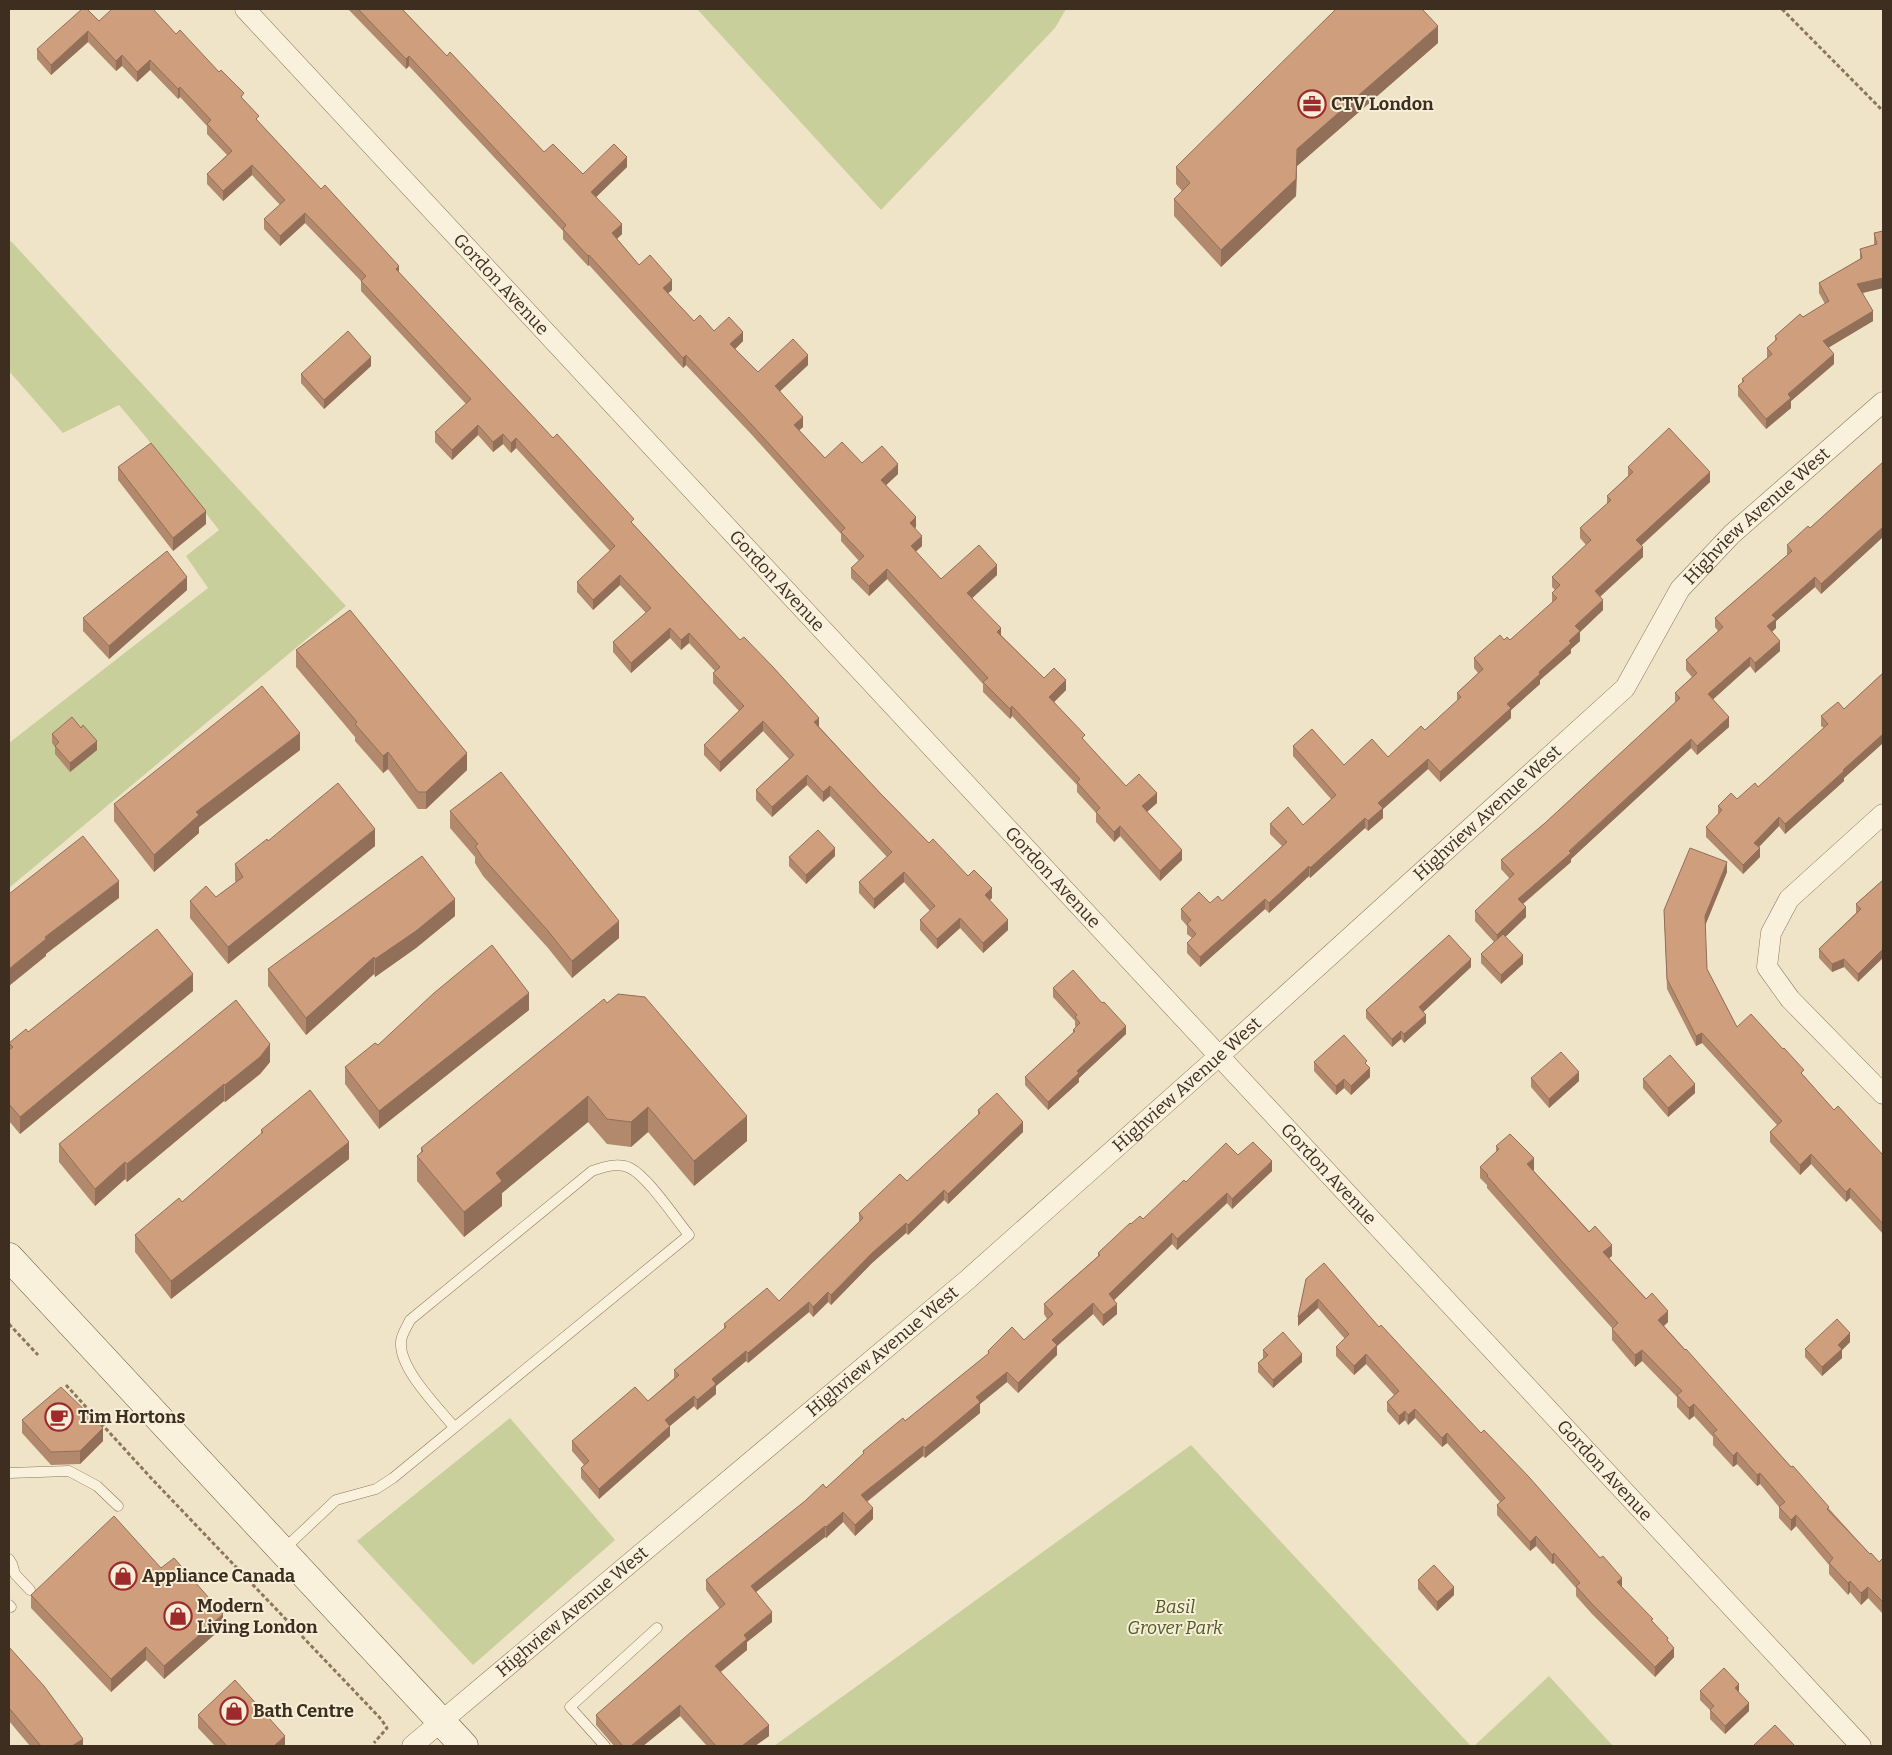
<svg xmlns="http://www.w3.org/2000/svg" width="1892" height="1755" font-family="Bitter,serif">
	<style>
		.green { fill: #c9cf9b }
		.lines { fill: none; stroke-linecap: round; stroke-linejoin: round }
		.lane-casing { stroke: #8d765c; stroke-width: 11 }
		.street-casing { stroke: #8d765c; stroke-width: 21 }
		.secondary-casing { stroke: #6f573f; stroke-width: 29 }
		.path { stroke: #8d765c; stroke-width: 3; stroke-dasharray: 4 2.5; stroke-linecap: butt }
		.lane { stroke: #faf1dc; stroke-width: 10 }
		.street { stroke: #faf1dc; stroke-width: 20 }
		.secondary { stroke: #faf1dc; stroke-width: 28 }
		.wall { fill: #b2896c }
		.shaded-wall { fill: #916f58 }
		.building { fill: #cf9f7d; stroke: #916f58 }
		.labels { text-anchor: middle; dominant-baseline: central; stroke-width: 4; stroke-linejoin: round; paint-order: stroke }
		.poi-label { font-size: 18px; font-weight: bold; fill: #3d2e20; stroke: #f7eed8; text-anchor: start }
		.street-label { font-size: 18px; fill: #3d2e20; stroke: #f7eed8 }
		.park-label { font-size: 18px; font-style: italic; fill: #4d5a26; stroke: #f7eed8 }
	</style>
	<rect width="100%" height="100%" fill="#f0e4c8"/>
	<g class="green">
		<polygon points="697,9 1066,9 1055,28 881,210"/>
		<polygon points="11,241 346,606 9,888 9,743 208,588 186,556 219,530 145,436 119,405 63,433 9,371 9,244"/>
		<polygon points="510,1418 615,1540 473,1665 357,1541"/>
		<polygon points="1191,1445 1471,1746 774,1746 785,1738"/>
		<polygon points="1549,1676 1613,1746 1474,1746"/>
	</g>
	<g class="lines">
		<g class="lane-casing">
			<g id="lane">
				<polyline points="9,1473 69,1471 97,1486 118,1506"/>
				<path d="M 283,1550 L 336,1500 L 376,1489 L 393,1478 L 689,1235 C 675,1218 648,1177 630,1168 C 618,1162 604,1167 592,1171 L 410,1320 C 407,1327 401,1335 401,1342 C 399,1369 438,1407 454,1427"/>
				<polyline points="9,1559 12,1564 15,1574 30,1590"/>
				<polyline points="9,1605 11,1607"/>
				<polyline points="605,1746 570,1707 657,1628"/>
			</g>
		</g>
		<g class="street-casing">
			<g id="street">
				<path id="s1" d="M 245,9 L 1861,1746"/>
				<polyline points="1883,814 1789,899 1771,933 1767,967 1790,999 1883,1094"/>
				<path id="s2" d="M 412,1746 L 966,1281 L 1219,1056 L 1625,688 L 1680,589 L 1732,534 L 1883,402"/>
			</g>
		</g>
		<g class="secondary-casing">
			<polyline id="secondary" points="9,1257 464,1746"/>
		</g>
		<g class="path">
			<polyline points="1782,9 1883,111"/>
			<polyline points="9,1324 38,1355"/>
			<polyline points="66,1385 151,1478 381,1719 387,1728 374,1743"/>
		</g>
		<use href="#lane" class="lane"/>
		<use href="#street" class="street"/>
		<use href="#secondary" class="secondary"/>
	</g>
	<g class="wall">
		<polygon points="348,9 402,9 447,56 544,152 583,174 627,167 596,197 622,234 617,239 639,265 672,290 668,293 694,321 714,331 743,341 735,349 758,372 808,365 780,391 803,427 799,430 825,458 862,463 898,474 886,485 916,527 915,528 922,546 915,552 941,579 997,575 972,598 1001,635 1044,678 1066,690 1054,702 1085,742 1126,786 1157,803 1147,812 1182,860 1160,881 1120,836 1114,842 1096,822 1096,813 1077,792 1077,785 1012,716 1010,719 983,692 983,684 887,579 869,596 851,578 851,568 859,561 841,541 841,534 752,435 686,365 683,368 589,265 588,266 563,239 563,231 409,66 406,69"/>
		<polygon points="99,21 176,34 244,100 259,123 634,525 881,794 929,843 968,876 992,898 989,900 1008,930 983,953 960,928 937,949 920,930 920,920 930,911 904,882 874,909 859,893 859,882 887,857 830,796 823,802 807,785 772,817 756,800 756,790 789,759 763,731 720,772 704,755 704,745 739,711 713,683 713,673 715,671 689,643 681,650 670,638 631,673 613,652 613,642 646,613 620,585 593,610 577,592 577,582 610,551 516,448 511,453 503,444 493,452 478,435 452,460 435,442 435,432 466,404 361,291 361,281 305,223 280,246 264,229 264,219 280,205 252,175 223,201 207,184 207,174 227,155 207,134 207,126 180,97 178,99 150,70 137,82 122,66 116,71 88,42 51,75 37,59 37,49"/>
		<polygon points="1438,43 1297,166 1296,196 1221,267 1174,216 1174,199 1182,191 1176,184 1176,167"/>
		<polygon points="1883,231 1883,288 1863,293 1873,321 1829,347 1834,364 1791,401 1791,408 1766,429 1738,396 1738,386 1742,383 1742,379 1767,358 1767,348 1775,341 1775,336 1803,317 1825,304 1819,293 1819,283 1860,259 1860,249 1874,245 1874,233"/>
		<polygon points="371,366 324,409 301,383 301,374"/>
		<polygon points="1883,462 1883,537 1821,594 1815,587 1776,621 1776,628 1772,632 1780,651 1755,673 1750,666 1713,699 1729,727 1697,755 1691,748 1571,859 1571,862 1523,904 1526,917 1505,937 1523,964 1501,984 1481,963 1481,954 1494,942 1475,921 1475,911 1510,879 1501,869 1501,860 1545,823 1675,703 1675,693 1692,677 1686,670 1686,660 1718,631 1715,627 1715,618 1787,555 1787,545 1810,528"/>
		<polygon points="118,467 206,524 173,551 118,480"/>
		<polygon points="1628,467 1710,482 1641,546 1643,557 1600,597 1603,610 1580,632 1580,641 1571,649 1571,653 1540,680 1540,684 1511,710 1511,718 1440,782 1428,769 1383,809 1383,818 1368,831 1365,828 1310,878 1309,876 1269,913 1265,909 1200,967 1187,953 1187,943 1192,938 1187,934 1187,926 1181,919 1181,909 1222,901 1282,846 1270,834 1270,824 1303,825 1331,799 1293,756 1293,746 1344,765 1388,757 1425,730 1457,701 1457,693 1478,673 1474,668 1474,658 1504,640 1510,640 1552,603 1552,593 1555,590 1552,587 1552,577 1586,545 1580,538 1580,528 1607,504 1607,496 1628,476"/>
		<polygon points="187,590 109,659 83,631 83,618"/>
		<polygon points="296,650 467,770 426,809 418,809 388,769 383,773 355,741 355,737 296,667"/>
		<polygon points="1883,673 1883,743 1844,778 1844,781 1785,834 1779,826 1759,847 1760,857 1743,874 1706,837 1706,827 1718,815 1718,806 1737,799 1758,787 1824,728 1821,726 1821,716 1844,709"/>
		<polygon points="52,734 97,750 70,772 55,754 55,747 52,743"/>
		<polygon points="300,750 199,827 199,833 154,872 114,821 114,804"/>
		<polygon points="450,811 619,938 572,978 548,948 483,876 475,863 475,857 450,828"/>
		<polygon points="268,841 375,846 228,964 190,918 190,901 216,897 236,882 235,881 235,864"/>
		<polygon points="835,856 806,884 789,866 789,857"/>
		<polygon points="1727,872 1705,925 1707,969 1737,1027 1804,1076 1834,1110 1883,1155 1883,1234 1850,1198 1846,1202 1811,1164 1800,1175 1770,1142 1770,1132 1777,1125 1702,1043 1696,1046 1667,989 1664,910"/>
		<polygon points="1883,880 1858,982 1844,967 1832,972 1819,958 1819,949 1856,913 1856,904"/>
		<polygon points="455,916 416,948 375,977 374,974 306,1035 268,986 268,969"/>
		<polygon points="1471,967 1423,1012 1426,1023 1404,1043 1401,1039 1392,1047 1366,1018 1366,1010"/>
		<polygon points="1053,988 1126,1034 1079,1078 1079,1082 1048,1110 1025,1085 1025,1077 1073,1033 1073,1030 1076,1027 1075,1026 1075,1021 1053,997"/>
		<polygon points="193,991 20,1134 9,1121 9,1043 28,1032"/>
		<polygon points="607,1003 747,1141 694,1186 648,1132 631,1147 607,1144 588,1122 502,1193 502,1206 464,1237 417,1181 417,1156 421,1152 421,1148"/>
		<polygon points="529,1010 379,1129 345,1084 345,1067"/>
		<polygon points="270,1062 260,1074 225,1102 224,1101 127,1182 125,1179 95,1206 59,1162 59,1144"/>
		<polygon points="1314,1062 1367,1065 1370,1077 1351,1095 1344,1088 1336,1095 1314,1071"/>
		<polygon points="1531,1078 1579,1081 1549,1108 1531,1087"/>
		<polygon points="1643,1079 1695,1093 1668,1117 1643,1088"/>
		<polygon points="978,1110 1023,1132 948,1204 944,1200 908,1235 906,1233 872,1263 831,1305 828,1302 813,1317 809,1312 748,1363 746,1361 716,1386 716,1394 697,1410 694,1406 670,1426 670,1436 599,1499 581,1478 581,1468 584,1465 572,1451 572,1441 648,1401 674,1378 674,1370 724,1329 724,1324 779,1301 859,1222 859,1213 907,1181 978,1116"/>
		<polygon points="261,1130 349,1159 171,1299 135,1252 135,1235 182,1202 261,1134"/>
		<polygon points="1496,1146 1534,1170 1533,1170 1612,1256 1609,1258 1668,1322 1664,1326 1870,1554 1879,1562 1883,1561 1883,1614 1868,1598 1861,1605 1850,1592 1848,1595 1829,1574 1829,1565 1796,1526 1791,1531 1779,1518 1779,1507 1760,1484 1757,1486 1737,1464 1733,1467 1713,1445 1713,1437 1694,1416 1689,1420 1677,1407 1677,1397 1642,1361 1635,1367 1612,1340 1612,1328 1558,1268 1487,1188 1487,1185 1480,1178 1480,1167 1496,1152"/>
		<polygon points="1238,1155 1272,1171 1232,1209 1227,1203 1177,1250 1172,1244 1114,1300 1117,1314 1103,1326 1093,1314 1057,1346 1057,1355 1018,1393 1007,1382 980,1404 980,1413 925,1458 923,1456 867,1502 873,1519 855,1536 843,1522 826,1538 825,1537 756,1592 772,1622 747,1642 747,1650 721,1672 769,1736 755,1746 707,1746 680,1716 643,1746 614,1746 596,1725 596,1715 720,1609 706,1590 706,1580 826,1488 863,1454 863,1451 905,1421 988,1354 988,1351 1024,1340 1047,1319 1044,1314 1044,1304 1098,1256 1098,1253 1131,1224 1143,1219 1186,1182"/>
		<polygon points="1306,1279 1379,1327 1622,1587 1653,1622 1668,1642 1674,1657 1655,1677 1592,1614 1576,1596 1576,1588 1554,1563 1552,1564 1536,1546 1530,1551 1497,1515 1497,1505 1500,1502 1447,1443 1442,1447 1415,1418 1408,1425 1405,1420 1399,1425 1387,1411 1387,1402 1394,1395 1366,1364 1354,1375 1336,1356 1336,1347 1345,1339 1318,1308 1298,1326"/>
		<polygon points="1850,1342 1842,1350 1842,1358 1822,1376 1805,1357 1805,1349"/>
		<polygon points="1263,1350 1302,1362 1273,1388 1258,1372 1258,1363 1263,1358"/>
		<polygon points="22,1420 103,1441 80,1464 51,1465 22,1433"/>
		<polygon points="161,1568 223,1627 164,1679 146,1660 111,1692 31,1608 31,1595"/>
		<polygon points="1418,1580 1454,1595 1437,1611 1418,1589"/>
		<polygon points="9,1647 83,1746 30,1746 9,1721"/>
		<polygon points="1700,1691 1739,1692 1749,1711 1725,1734 1710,1719 1710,1710 1700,1700"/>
		<polygon points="198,1715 285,1746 215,1746 198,1728"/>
	</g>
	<g class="shaded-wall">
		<polygon points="1438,26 1438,43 1297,166 1296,196 1221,267 1221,250 1297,149"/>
		<polygon points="88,31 88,42 51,75 51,65"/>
		<polygon points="122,55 122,66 116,71 116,61"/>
		<polygon points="409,56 409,66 406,69 406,59"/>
		<polygon points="150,60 150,70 137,82 137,72"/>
		<polygon points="180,87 180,97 178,99 178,89"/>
		<polygon points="627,157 627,167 591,202 591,192"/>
		<polygon points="252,165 252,175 223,201 223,191"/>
		<polygon points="305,213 305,223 280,246 280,236"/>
		<polygon points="622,224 622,234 612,243 612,233"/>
		<polygon points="589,255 589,265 588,266 588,256"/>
		<polygon points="399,266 399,276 396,269"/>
		<polygon points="1883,278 1883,288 1857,294 1857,284"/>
		<polygon points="672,280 672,290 663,298 663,288"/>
		<polygon points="1873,311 1873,321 1823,351 1823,341"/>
		<polygon points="743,332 743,341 730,354 730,344"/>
		<polygon points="1834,354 1834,364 1791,401 1791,408 1766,429 1766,419 1788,394"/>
		<polygon points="686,355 686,365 683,368 683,358"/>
		<polygon points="808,355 808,365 775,396 775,386"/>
		<polygon points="371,357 371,366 324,409 324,400"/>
		<polygon points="803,417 803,427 794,435 794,425"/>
		<polygon points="478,425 478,435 452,460 452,450"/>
		<polygon points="503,434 503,444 493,452 493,442"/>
		<polygon points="516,438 516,448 511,453 511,443"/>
		<polygon points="898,464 898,474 881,490 881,480"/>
		<polygon points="1710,472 1710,482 1636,550 1636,540"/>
		<polygon points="206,511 206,524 173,551 173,538"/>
		<polygon points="916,517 916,527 910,533 910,523"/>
		<polygon points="1883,527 1883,537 1821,594 1821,584"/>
		<polygon points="922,536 922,546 911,556 911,546"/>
		<polygon points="1643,547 1643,557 1595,601 1595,591"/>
		<polygon points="997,565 997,575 967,603 967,593"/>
		<polygon points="887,569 887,579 869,596 869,586"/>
		<polygon points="620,575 620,585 593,610 593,600"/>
		<polygon points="187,577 187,590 109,659 109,646"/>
		<polygon points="1815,577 1815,587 1776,621 1776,628 1767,636 1767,626 1772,615"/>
		<polygon points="1603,600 1603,610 1580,632 1580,641 1571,649 1571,653 1540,680 1540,684 1511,710 1511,718 1440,782 1440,772 1569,641 1575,626"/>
		<polygon points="670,628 670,638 631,673 631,663"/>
		<polygon points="1001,628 1001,638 997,632"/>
		<polygon points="689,633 689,643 681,650 681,640"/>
		<polygon points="1780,641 1780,651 1755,673 1755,663"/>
		<polygon points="1750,657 1750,666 1708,704 1708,694"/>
		<polygon points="1066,680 1066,690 1049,707 1049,697"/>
		<polygon points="1012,706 1012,716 1010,719 1010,709"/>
		<polygon points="1729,717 1729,727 1697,755 1697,746"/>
		<polygon points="819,718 819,728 814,722"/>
		<polygon points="763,721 763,731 720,772 720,762"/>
		<polygon points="300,733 300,750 199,827 199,833 154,872 154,855 196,812"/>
		<polygon points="1883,734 1883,743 1844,778 1844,781 1785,834 1785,824 1843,770"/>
		<polygon points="1691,739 1691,748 1571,859 1571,862 1518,908 1518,899"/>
		<polygon points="97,741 97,750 70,772 70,763"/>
		<polygon points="388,752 388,769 383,773 383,756"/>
		<polygon points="467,753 467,770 426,809 426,792"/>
		<polygon points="1428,759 1428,769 1383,809 1383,818 1368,831 1368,821 1378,803"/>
		<polygon points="807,775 807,785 772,817 772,807"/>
		<polygon points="830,786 830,796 823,802 823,792"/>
		<polygon points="1157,793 1157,803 1142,816 1142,806"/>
		<polygon points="1779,817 1779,826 1754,852 1754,843"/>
		<polygon points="1365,818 1365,828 1310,878 1310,868"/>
		<polygon points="1120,826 1120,836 1114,842 1114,832"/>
		<polygon points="375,829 375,846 228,964 228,947"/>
		<polygon points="835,848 835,856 806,884 806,875"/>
		<polygon points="1760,848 1760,857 1743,874 1743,865"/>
		<polygon points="1182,850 1182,860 1160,881 1160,871"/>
		<polygon points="1727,862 1727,872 1705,926 1705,916"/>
		<polygon points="1309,866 1309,876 1269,913 1269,903"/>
		<polygon points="904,872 904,882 874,909 874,899"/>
		<polygon points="119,881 119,898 46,954 46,956 9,986 9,969 45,937"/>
		<polygon points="992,888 992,898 985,905 985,895"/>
		<polygon points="455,899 455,916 416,948 375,977 375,959"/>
		<polygon points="1265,899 1265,909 1200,967 1200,957"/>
		<polygon points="1526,907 1526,917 1497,945 1497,935"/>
		<polygon points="960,918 960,928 937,949 937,939"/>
		<polygon points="1008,920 1008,930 983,953 983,943"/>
		<polygon points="619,921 619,938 572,978 572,961"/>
		<polygon points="1883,949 1883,958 1858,982 1858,974"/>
		<polygon points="1523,955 1523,964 1501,984 1501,975"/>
		<polygon points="374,957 374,974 306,1035 306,1018"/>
		<polygon points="1471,959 1471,967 1419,1016 1419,1007"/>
		<polygon points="1844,959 1844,967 1832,972 1832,964"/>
		<polygon points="193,974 193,991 20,1134 20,1117"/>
		<polygon points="529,993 529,1010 379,1129 379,1111"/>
		<polygon points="1426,1015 1426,1023 1404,1043 1404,1034"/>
		<polygon points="1126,1026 1126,1034 1079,1078 1079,1082 1048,1110 1048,1102 1077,1071"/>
		<polygon points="1401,1031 1401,1039 1392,1047 1392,1039"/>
		<polygon points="1702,1033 1702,1043 1696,1046 1696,1036"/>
		<polygon points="270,1044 270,1062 260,1074 225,1102 225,1085"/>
		<polygon points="1370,1068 1370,1077 1351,1095 1351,1086"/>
		<polygon points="1579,1072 1579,1081 1549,1108 1549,1099"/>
		<polygon points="1344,1079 1344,1088 1336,1095 1336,1086"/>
		<polygon points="224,1084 224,1101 127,1182 127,1164"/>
		<polygon points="1695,1084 1695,1093 1668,1117 1668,1108"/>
		<polygon points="588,1096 588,1122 502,1193 502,1206 464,1237 464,1212 496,1173"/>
		<polygon points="648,1107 648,1132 631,1147 631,1122"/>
		<polygon points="747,1116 747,1141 694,1186 694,1161"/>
		<polygon points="1023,1122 1023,1132 948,1204 948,1194"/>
		<polygon points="349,1142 349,1159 171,1299 171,1281"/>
		<polygon points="1811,1154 1811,1164 1800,1175 1800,1165"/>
		<polygon points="1534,1158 1534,1170 1527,1175 1527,1164"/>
		<polygon points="1272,1161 1272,1171 1232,1209 1232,1199"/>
		<polygon points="125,1162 125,1179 95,1206 95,1189"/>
		<polygon points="1850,1188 1850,1198 1846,1202 1846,1192"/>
		<polygon points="944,1190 944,1200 908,1235 908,1225"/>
		<polygon points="1227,1193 1227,1203 1177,1250 1177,1239"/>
		<polygon points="906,1223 906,1233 872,1263 831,1305 831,1295 872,1253"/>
		<polygon points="1172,1233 1172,1244 1109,1305 1109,1294"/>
		<polygon points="1612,1245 1612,1256 1603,1263 1603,1252"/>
		<polygon points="828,1292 828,1302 813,1317 813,1307"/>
		<polygon points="1318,1299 1318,1308 1298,1326 1298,1317"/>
		<polygon points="809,1302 809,1312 748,1363 748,1353"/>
		<polygon points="1093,1303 1093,1314 1057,1346 1057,1355 1018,1393 1018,1383 1052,1340"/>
		<polygon points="1117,1304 1117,1314 1103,1326 1103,1315"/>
		<polygon points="1668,1311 1668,1322 1658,1331 1658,1320"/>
		<polygon points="1850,1333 1850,1342 1842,1350 1842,1358 1822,1376 1822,1367 1838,1345"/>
		<polygon points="1642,1350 1642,1361 1635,1367 1635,1355"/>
		<polygon points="746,1351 746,1361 716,1386 716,1394 697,1410 697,1400 712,1379"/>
		<polygon points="1302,1354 1302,1362 1273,1388 1273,1380"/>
		<polygon points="1366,1354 1366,1364 1354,1375 1354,1366"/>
		<polygon points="1007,1372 1007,1382 980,1404 980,1413 925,1458 925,1448 976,1397"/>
		<polygon points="694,1396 694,1406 665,1430 665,1420"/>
		<polygon points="1694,1404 1694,1416 1689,1420 1689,1408"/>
		<polygon points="1415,1409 1415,1418 1408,1425 1408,1415"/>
		<polygon points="1405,1411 1405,1420 1399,1425 1399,1416"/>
		<polygon points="670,1426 670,1436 599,1499 599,1489"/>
		<polygon points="103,1428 103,1441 80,1464 80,1451"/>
		<polygon points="1447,1433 1447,1443 1442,1447 1442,1438"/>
		<polygon points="923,1446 923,1456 861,1506 861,1495"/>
		<polygon points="1737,1452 1737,1464 1733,1467 1733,1456"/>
		<polygon points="1760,1473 1760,1484 1757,1486 1757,1475"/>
		<polygon points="873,1508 873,1519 855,1536 855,1525"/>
		<polygon points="843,1512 843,1522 826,1538 826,1527"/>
		<polygon points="1796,1515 1796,1526 1791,1531 1791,1520"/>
		<polygon points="825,1526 825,1537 751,1596 751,1586"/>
		<polygon points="1536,1536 1536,1546 1530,1551 1530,1542"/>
		<polygon points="1554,1553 1554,1563 1552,1564 1552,1555"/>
		<polygon points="1622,1578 1622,1587 1617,1592 1617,1582"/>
		<polygon points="1850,1581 1850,1592 1848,1595 1848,1583"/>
		<polygon points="1454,1587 1454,1595 1437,1611 1437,1602"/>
		<polygon points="1868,1587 1868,1598 1861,1605 1861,1593"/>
		<polygon points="772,1612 772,1622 747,1642 747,1650 715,1676 715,1666 744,1635"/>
		<polygon points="223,1614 223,1627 164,1679 164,1666"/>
		<polygon points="146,1647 146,1660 111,1692 111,1679"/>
		<polygon points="1674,1648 1674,1657 1655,1677 1655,1667"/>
		<polygon points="1739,1684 1739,1693 1735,1688"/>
		<polygon points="1749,1703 1749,1711 1725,1734 1725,1726"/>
		<polygon points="680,1705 680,1716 643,1746 631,1746"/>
		<polygon points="769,1725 769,1736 755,1746 742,1746"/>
		<polygon points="285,1736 285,1746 274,1746"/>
		<polygon points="83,1739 83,1746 72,1746"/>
	</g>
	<g class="building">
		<polygon points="82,9 87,9 99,21 112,9 153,9 176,34 180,30 219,72 221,70 244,93 241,97 259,116 256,119 321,189 325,185 399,266 396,269 553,438 557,434 634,519 631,522 740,640 744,637 773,667 819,718 814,722 881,794 929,843 933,839 968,876 974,870 992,888 985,895 1008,920 983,943 960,918 937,939 920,920 935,906 904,872 874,899 859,882 892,852 830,786 823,792 807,775 772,807 756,790 794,755 763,721 720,762 704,745 744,706 713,673 720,667 689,633 681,640 670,628 631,663 613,642 651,608 620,575 593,600 577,582 615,546 516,438 511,443 503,434 493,442 478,425 452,450 435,432 471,399 361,281 366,276 305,213 280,236 264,219 285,200 252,165 223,191 207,174 232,151 207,124 211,120 180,87 178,89 150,60 137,72 122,55 116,61 88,31 51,65 37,49"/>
		<polygon points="358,9 402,9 447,56 450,52 544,152 553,144 583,174 614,144 627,157 591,192 622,224 612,233 639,265 650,255 672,280 663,288 694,321 700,315 714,331 729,317 743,332 730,344 758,372 793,339 808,355 775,386 803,417 794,425 825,458 842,442 862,463 882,446 898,464 881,480 916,517 910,523 922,536 911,546 941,579 979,545 997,565 967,593 1001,628 997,632 1044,678 1054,668 1066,680 1049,697 1085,735 1082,738 1126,786 1139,774 1157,793 1142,806 1182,850 1160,871 1120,826 1114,832 1096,812 1100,808 1077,782 1080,779 1012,706 1010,709 983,682 988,678 887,569 869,586 851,568 864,556 841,532 845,528 752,425 686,355 683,358 589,255 588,256 563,229 566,225 409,56 406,59"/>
		<polygon points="1336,9 1422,9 1438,26 1297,149 1296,179 1221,250 1174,199 1190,183 1176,167"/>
		<polygon points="1883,231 1883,278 1857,284 1873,311 1823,341 1834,354 1788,394 1791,398 1766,419 1738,386 1744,381 1742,379 1772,354 1767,348 1777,339 1775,336 1800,314 1803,317 1829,301 1819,283 1862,258 1860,249 1877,244 1874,233"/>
		<polygon points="348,331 371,357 324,400 301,374"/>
		<polygon points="1669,428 1710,472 1636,540 1643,547 1595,591 1603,600 1575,626 1580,631 1569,641 1571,643 1539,672 1540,674 1507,704 1511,708 1440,772 1428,759 1378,803 1383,808 1368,821 1365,818 1310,868 1309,866 1269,903 1265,899 1200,957 1187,943 1196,934 1187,924 1191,920 1181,909 1199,892 1210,903 1218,896 1222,901 1287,842 1270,824 1288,807 1303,825 1336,795 1293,746 1312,729 1344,765 1372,739 1388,757 1421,726 1425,730 1461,697 1457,693 1483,669 1474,658 1500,635 1504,640 1507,637 1510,640 1557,598 1552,593 1560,585 1552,577 1591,540 1580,528 1611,500 1607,496 1633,472 1628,467"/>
		<polygon points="151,443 206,511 173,538 118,467"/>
		<polygon points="1883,462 1883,527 1821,584 1815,577 1772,615 1776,619 1767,626 1780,641 1755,663 1750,657 1708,694 1729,717 1697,746 1691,739 1569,851 1571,853 1518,899 1526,907 1497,935 1475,911 1514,874 1501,860 1545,823 1680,698 1675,693 1697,673 1686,660 1723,627 1715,618 1792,551 1787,545 1808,526 1810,528"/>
		<polygon points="167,551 187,577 109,646 83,618"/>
		<polygon points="350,610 467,753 426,792 418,792 388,752 383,756 355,724 357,722 296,650"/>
		<polygon points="1883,673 1883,734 1843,770 1844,771 1785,824 1779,817 1754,843 1760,848 1743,865 1706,827 1722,810 1718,806 1731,793 1737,799 1755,783 1758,787 1828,724 1821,716 1838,702 1844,709"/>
		<polygon points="262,686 300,733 196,812 199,815 154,855 114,804"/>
		<polygon points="72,717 81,728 83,725 97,741 70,763 55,746 59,742 52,734"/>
		<polygon points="501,772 619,921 572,961 548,931 483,858 475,846 478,844 450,811"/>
		<polygon points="338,783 375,829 228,947 190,901 206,886 216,897 243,877 235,864 267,839 268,841"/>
		<polygon points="818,830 835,848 806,875 789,857"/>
		<polygon points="83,836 119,881 45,937 46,939 9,969 9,894"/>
		<polygon points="1690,848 1727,862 1705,916 1707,969 1737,1027 1751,1014 1783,1049 1784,1048 1804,1070 1801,1073 1834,1110 1838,1106 1883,1155 1883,1224 1850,1188 1846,1192 1811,1154 1800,1165 1770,1132 1782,1121 1702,1033 1696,1036 1667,979 1664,910"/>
		<polygon points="422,856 455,899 416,931 375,959 374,957 306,1018 268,969"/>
		<polygon points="1883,880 1883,949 1858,974 1844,959 1832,964 1819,949 1861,909 1856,904"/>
		<polygon points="157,929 193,974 20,1117 9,1104 9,1050 13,1047 9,1043 26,1029 28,1032"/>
		<polygon points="1503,934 1523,955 1501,975 1481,954"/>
		<polygon points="1449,935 1471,959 1419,1007 1426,1015 1404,1034 1401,1031 1392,1039 1366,1010"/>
		<polygon points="492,945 529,993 379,1111 345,1067 375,1043 378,1045 434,993"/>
		<polygon points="1073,970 1102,1003 1104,1002 1126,1026 1077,1071 1079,1073 1048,1102 1025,1077 1075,1031 1073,1030 1080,1023 1075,1017 1077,1015 1053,988"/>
		<polygon points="618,994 645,997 747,1116 694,1161 648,1107 631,1122 607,1119 588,1096 496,1173 502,1181 464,1212 417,1156 423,1151 421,1148 604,999 607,1003"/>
		<polygon points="236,1000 270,1044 260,1057 225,1085 224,1084 127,1164 125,1162 95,1189 59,1144"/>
		<polygon points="1344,1035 1367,1061 1365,1063 1370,1068 1351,1086 1344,1079 1336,1086 1314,1062"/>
		<polygon points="1561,1052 1579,1072 1549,1099 1531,1078"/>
		<polygon points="1670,1055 1695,1084 1668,1108 1643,1079"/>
		<polygon points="310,1090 349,1142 171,1281 135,1235 179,1198 182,1202 263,1132 261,1130"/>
		<polygon points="997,1093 1023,1122 948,1194 944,1190 908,1225 906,1223 872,1253 831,1295 828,1292 813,1307 809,1302 748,1353 746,1351 712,1379 716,1384 697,1400 694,1396 665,1420 670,1426 599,1489 581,1468 589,1461 572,1441 635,1387 648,1401 679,1375 674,1370 726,1327 724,1324 767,1288 779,1301 863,1218 859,1213 900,1174 907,1181 980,1113 978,1110"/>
		<polygon points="1510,1134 1534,1158 1527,1164 1589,1232 1595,1226 1612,1245 1603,1252 1646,1299 1652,1293 1668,1311 1658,1320 1685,1350 1686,1349 1791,1467 1793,1466 1829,1507 1827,1509 1870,1554 1871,1553 1879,1562 1882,1559 1883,1561 1883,1602 1868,1587 1861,1593 1850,1581 1848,1583 1829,1563 1833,1558 1796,1515 1791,1520 1779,1507 1785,1502 1760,1473 1757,1475 1737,1452 1733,1456 1713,1433 1717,1430 1694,1404 1689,1408 1677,1395 1682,1391 1642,1350 1635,1355 1612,1329 1618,1323 1558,1257 1487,1176 1488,1175 1480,1167 1499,1149 1496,1146"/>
		<polygon points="1253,1142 1272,1161 1232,1199 1227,1193 1177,1239 1172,1233 1109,1294 1117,1304 1103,1315 1093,1303 1052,1340 1057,1345 1018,1383 1007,1372 976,1397 980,1402 925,1448 923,1446 861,1495 873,1508 855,1525 843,1512 826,1527 825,1526 751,1586 772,1612 744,1635 747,1639 715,1666 769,1725 742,1746 716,1746 680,1705 631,1746 623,1746 596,1715 691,1632 725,1604 706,1580 805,1501 823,1484 826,1488 864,1453 863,1451 903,1418 905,1421 989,1353 988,1351 1012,1327 1024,1340 1053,1314 1044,1304 1100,1255 1098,1253 1130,1223 1131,1224 1140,1216 1143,1219 1184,1180 1186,1182 1226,1143 1238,1155"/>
		<polygon points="1324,1263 1379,1327 1381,1325 1481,1433 1484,1430 1529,1477 1600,1558 1603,1556 1622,1578 1617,1582 1653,1619 1651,1620 1668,1638 1667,1640 1674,1648 1655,1667 1592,1604 1576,1586 1580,1583 1554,1553 1552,1555 1536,1536 1530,1542 1497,1505 1505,1498 1447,1433 1442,1438 1415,1409 1408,1415 1405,1411 1399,1416 1387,1402 1399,1391 1366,1354 1354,1366 1336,1347 1349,1334 1318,1299 1298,1317 1306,1279"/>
		<polygon points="1837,1319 1850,1333 1838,1345 1842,1349 1822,1367 1805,1349"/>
		<polygon points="1283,1332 1302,1354 1273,1380 1258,1363 1268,1355 1263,1350"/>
		<polygon points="61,1387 103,1428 80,1451 51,1452 22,1420"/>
		<polygon points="114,1516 161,1568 174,1558 223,1614 164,1666 146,1647 111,1679 31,1595"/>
		<polygon points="1434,1565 1454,1587 1437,1602 1418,1580"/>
		<polygon points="9,1647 44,1686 83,1739 72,1746 41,1746 9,1708"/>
		<polygon points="1724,1668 1739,1684 1735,1688 1749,1703 1725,1726 1710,1710 1714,1706 1700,1691"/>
		<polygon points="235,1680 285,1736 274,1746 227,1746 198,1715"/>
		<polygon points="1775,1725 1795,1746 1753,1746"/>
	</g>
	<defs>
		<g id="office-ring" transform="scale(1.4375)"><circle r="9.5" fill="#f7eed8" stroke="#9e2a2b" stroke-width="1.5"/><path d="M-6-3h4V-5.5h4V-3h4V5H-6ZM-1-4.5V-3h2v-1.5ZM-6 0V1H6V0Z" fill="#9e2a2b"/></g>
		<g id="cafe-ring" transform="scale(1.4375)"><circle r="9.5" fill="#f7eed8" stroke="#9e2a2b" stroke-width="1.5"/><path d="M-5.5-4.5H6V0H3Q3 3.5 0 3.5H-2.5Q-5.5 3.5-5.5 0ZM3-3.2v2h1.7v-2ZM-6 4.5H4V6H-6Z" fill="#9e2a2b"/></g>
		<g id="shop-ring" transform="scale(1.4375)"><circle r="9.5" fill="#f7eed8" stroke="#9e2a2b" stroke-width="1.5"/><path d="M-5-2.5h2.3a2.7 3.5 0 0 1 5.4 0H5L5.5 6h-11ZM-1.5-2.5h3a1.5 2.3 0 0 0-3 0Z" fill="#9e2a2b"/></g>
	</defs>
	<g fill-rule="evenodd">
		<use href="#office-ring" x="1312" y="104"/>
		<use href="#cafe-ring" x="59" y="1417"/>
		<use href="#shop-ring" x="123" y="1576"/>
		<use href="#shop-ring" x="178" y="1616"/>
		<use href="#shop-ring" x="234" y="1711"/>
	</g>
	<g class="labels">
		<g class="poi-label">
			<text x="1331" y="104">CTV London</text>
			<text x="78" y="1417">Tim Hortons</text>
			<text x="142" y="1576">Appliance Canada</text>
			<text x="197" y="1606">Modern<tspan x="197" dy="21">Living London</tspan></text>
			<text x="253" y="1711">Bath Centre</text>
		</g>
		<g class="street-label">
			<text stroke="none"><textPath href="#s1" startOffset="376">Gordon Avenue</textPath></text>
			<text stroke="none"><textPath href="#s2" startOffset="1829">Highview Avenue West</textPath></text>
			<text stroke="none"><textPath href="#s1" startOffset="781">Gordon Avenue</textPath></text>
			<text stroke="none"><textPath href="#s2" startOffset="1424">Highview Avenue West</textPath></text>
			<text stroke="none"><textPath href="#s1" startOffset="1186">Gordon Avenue</textPath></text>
			<text stroke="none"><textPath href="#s2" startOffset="1019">Highview Avenue West</textPath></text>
			<text stroke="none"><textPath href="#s1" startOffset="1591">Gordon Avenue</textPath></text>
			<text stroke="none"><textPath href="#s2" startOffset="614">Highview Avenue West</textPath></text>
			<text stroke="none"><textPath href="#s1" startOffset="1996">Gordon Avenue</textPath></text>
			<text stroke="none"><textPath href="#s2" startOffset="209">Highview Avenue West</textPath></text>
		</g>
		<g class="park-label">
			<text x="1175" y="1607">Basil<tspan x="1175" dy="21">Grover Park</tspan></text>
		</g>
	</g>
	<rect width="1892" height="1755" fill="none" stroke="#3d2e20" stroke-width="20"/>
</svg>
